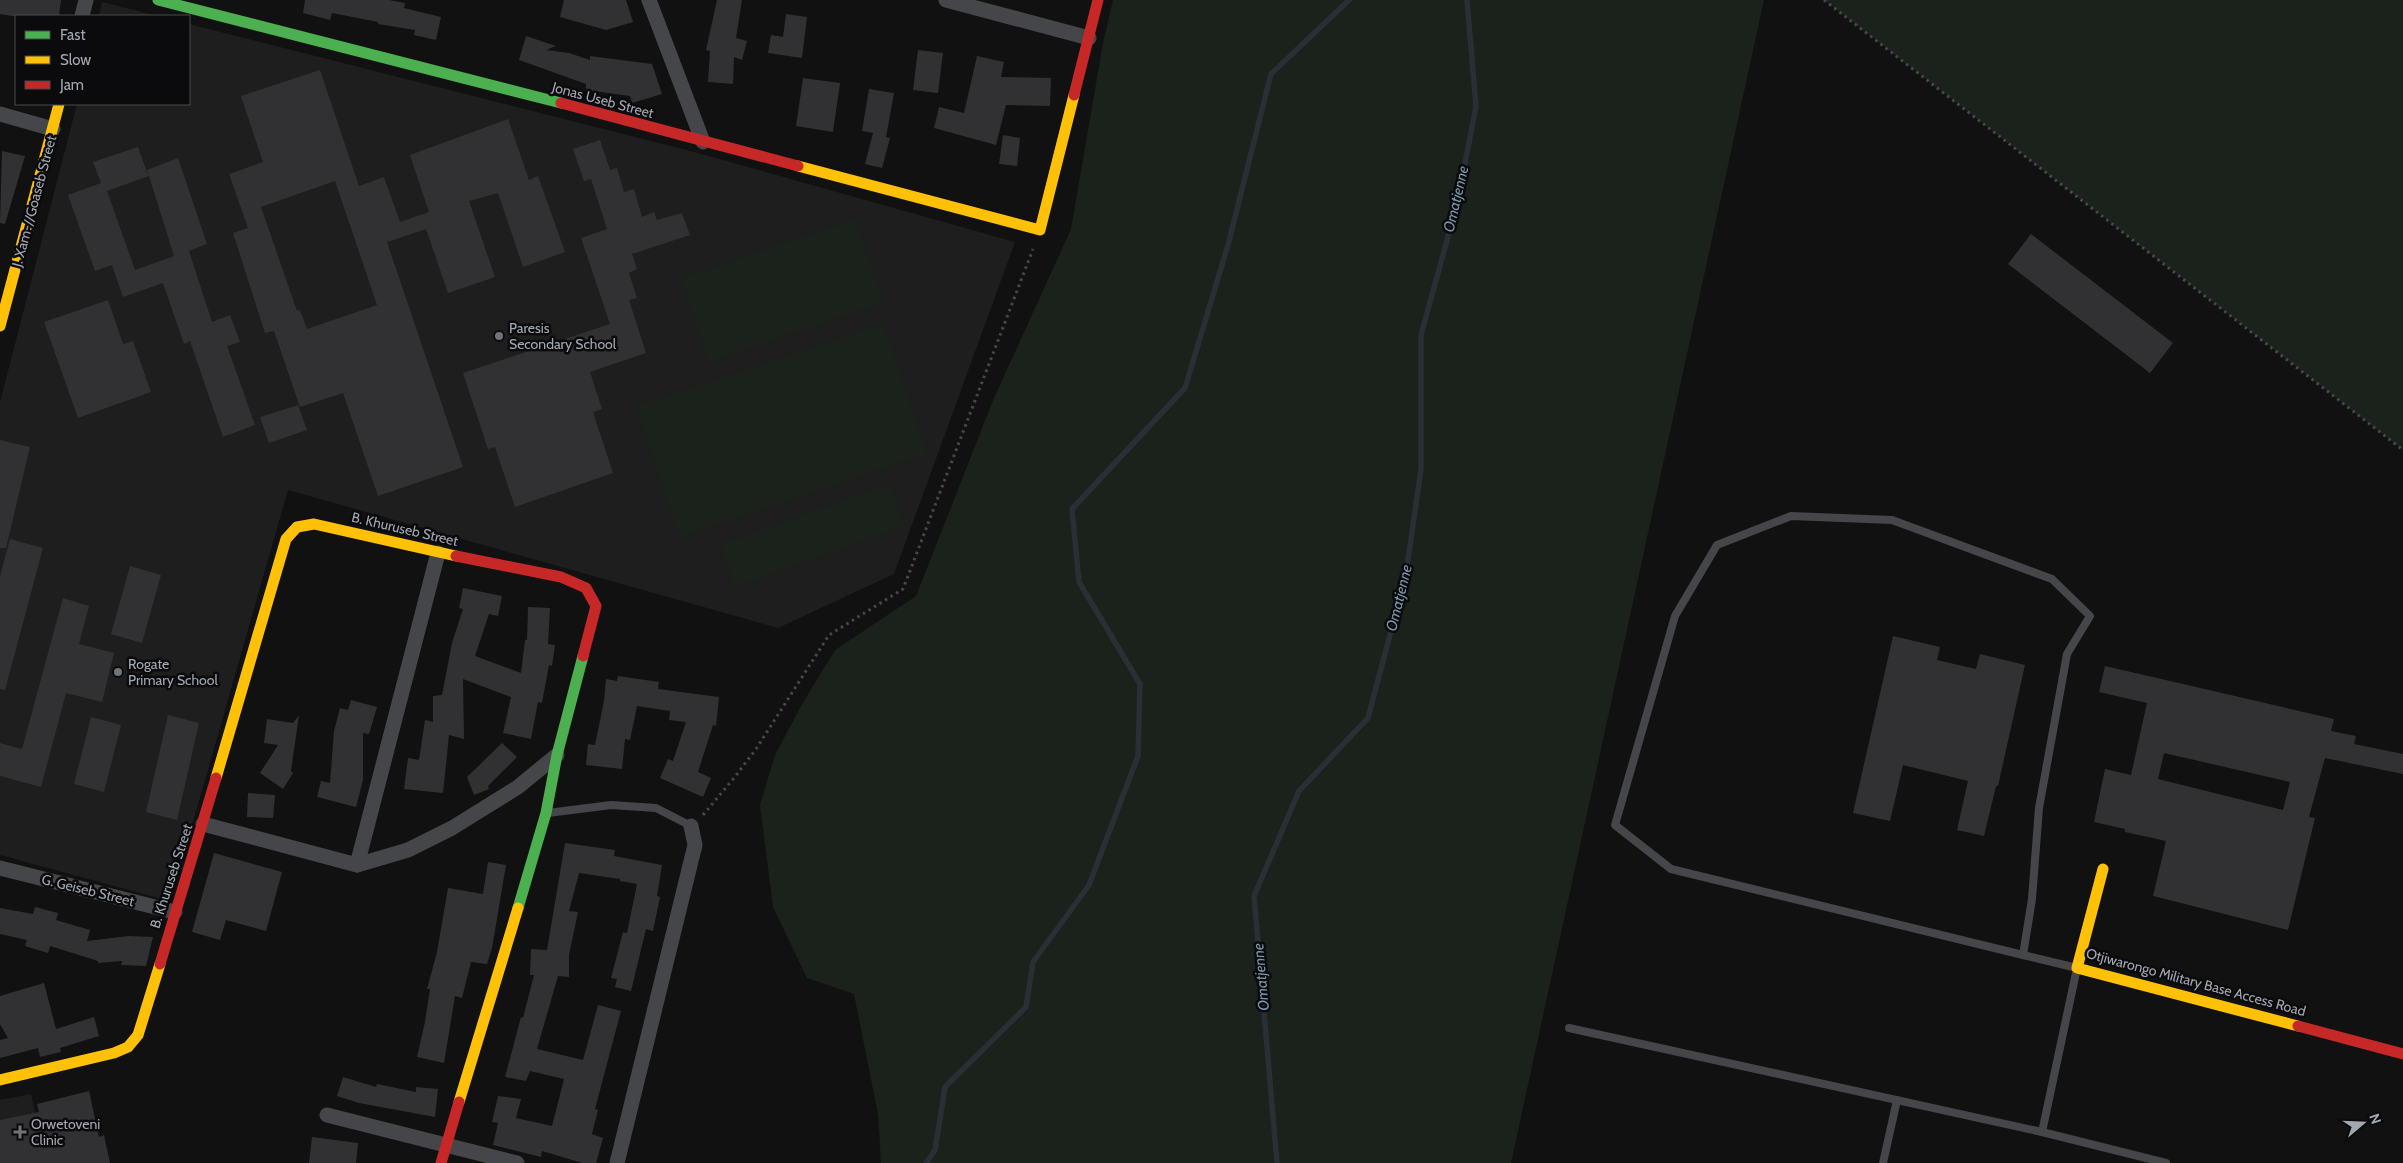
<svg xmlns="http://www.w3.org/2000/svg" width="2403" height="1163" font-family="Cabin,sans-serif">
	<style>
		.built { fill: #1e1e1f }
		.green { fill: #1b211b }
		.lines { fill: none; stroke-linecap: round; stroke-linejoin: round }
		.stream { stroke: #283035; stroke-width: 5.5 }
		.building { fill: #313133; fill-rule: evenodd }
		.path { stroke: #47484b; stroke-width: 3; stroke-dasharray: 2.5 4; stroke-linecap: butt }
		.lane { stroke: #454649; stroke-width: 8 }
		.street { stroke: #454649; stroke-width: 15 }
		.fast { stroke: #4caf50; stroke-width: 11 }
		.slow { stroke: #ffc107; stroke-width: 11 }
		.jam { stroke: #c62828; stroke-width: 11 }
		.poi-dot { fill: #6f737a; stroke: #0b0b0d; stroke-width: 2 }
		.labels { text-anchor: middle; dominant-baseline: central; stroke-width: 5; stroke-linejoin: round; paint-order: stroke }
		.street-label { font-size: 14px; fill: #a2a8b2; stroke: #0b0b0d }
		.poi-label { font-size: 14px; fill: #a2a8b2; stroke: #0b0b0d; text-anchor: start }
		.water-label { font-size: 15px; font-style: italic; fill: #7a97ac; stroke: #0b0b0d }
	</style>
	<rect width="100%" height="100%" fill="#111"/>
	<g class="built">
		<polygon points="102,2 158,16 99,16"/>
		<polygon points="189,24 698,153 1015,242 894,574 778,628 288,490 175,885 162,899 0,855 0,402 77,104 189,104"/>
		<polygon points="31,1094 47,1163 0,1163 0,1100"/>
	</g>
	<g class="green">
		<polygon points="1113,0 1764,0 1511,1163 881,1163 878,1114 854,994 807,978 773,907 760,805 775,755 802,704 835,650 916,596 994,398 1071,229 1103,43"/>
		<polygon points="1824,0 2403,0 2403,450"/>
		<polygon points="855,219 884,302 709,362 681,278"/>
		<polygon points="883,323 927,454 679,537 635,406"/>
		<polygon points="890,483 905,526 735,587 720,545"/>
	</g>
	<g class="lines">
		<g class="stream">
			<polyline points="926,1163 935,1150 945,1087 1026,1007 1033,962 1089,885 1138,756 1140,684 1079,582 1072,509 1185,388 1228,245 1271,74 1349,0"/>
			<polyline points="1277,1163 1254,896 1299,791 1368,718 1406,574 1421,469 1421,335 1457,204 1476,107 1467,0"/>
		</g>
	</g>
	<g class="building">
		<polygon points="0,0 61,0 59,16 12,16 0,14"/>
		<polygon points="305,0 389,0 405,3 404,8 441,17 436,40 414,35 415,30 378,24 378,22 332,13 330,20 303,13"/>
		<polygon points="564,0 626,0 633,22 606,30 560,17"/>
		<polygon points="717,0 742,0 736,38 747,41 742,60 734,57 733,84 708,82 710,51 706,50"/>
		<polygon points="786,14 807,17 802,58 768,53 771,35 783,37"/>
		<polygon points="526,36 556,46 546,50 569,53 590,60 590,56 652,64 662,94 632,103 630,96 586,90 586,84 519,60"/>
		<polygon points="918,50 943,53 938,93 913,90"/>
		<polygon points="977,56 1004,62 1001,77 1051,78 1050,106 1006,105 996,145 934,128 939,107 964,113"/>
		<path d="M 320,70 L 359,186 L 384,177 L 400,222 L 429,212 L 410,155 L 508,119 L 529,180 L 538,176 L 565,252 L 523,267 L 498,193 L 469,201 L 495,277 L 448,293 L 426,229 L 387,242 L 463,467 L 378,496 L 343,393 L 300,407 L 274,331 L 265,333 L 233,233 L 248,228 L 229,174 L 263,162 L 241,96 ZM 335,181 L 377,305 L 307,329 L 300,310 L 297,311 L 261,207 Z"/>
		<polygon points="803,78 840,83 833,132 796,126"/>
		<polygon points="869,89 894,93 886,137 890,138 882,168 865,164 873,133 862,131"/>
		<polygon points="1003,135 1020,138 1017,166 999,164"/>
		<polygon points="600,140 610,170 617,168 624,192 634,189 642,217 654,212 657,220 682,213 690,235 632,254 637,269 629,273 637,298 629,300 646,353 590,372 602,409 593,412 613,473 515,507 495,447 488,449 463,373 610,324 581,238 607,229 591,179 584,181 573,149"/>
		<path d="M 138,147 L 148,175 L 147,170 L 178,158 L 207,244 L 189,251 L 212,322 L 230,315 L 240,342 L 227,346 L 255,425 L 223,437 L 190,341 L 184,344 L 163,283 L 123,297 L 112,265 L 95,271 L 68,195 L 101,183 L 93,162 ZM 149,176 L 174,256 L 135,270 L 107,191 Z"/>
		<polygon points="2,151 25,156 5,224 0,223"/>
		<polygon points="2031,234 2173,343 2150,373 2008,264"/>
		<polygon points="108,300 123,344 133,341 151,392 78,418 44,322"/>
		<polygon points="298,405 307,430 269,443 260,417"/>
		<polygon points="0,440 30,447 6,548 0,548"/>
		<polygon points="10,539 43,548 5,690 0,689 0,576"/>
		<polygon points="130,566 161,575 142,643 111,634"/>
		<polygon points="463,588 502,596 498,616 489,614 475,656 521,673 525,640 527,640 528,607 550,608 548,644 555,645 552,666 549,665 542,703 538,702 531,739 503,733 511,697 463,679 464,739 449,735 443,793 404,789 408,758 419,760 425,720 433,722 433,696 442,695 452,643 463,609 459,608"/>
		<polygon points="63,598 89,606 79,644 114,653 102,702 66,693 41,787 0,776 0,743 22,749"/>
		<polygon points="1893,636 1940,647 1937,660 1976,669 1980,654 2025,665 1998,786 1996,786 1984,836 1957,830 1968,781 1903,765 1890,821 1853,813"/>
		<path d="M 2105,666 L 2334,719 L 2331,731 L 2356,736 L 2354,744 L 2403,754 L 2403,774 L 2325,758 L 2309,817 L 2315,818 L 2288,930 L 2153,896 L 2166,841 L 2125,832 L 2125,829 L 2094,822 L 2105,769 L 2131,775 L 2147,703 L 2099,692 ZM 2164,753 L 2290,782 L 2283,810 L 2158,779 Z"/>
		<polygon points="618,676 659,682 658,689 719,697 716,726 713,725 698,772 711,778 703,797 660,778 668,759 673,761 686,722 669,720 670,711 637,706 630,740 625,739 622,769 586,765 588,744 595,745 604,701 606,679 617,681"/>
		<polygon points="351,700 377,707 369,734 363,733 363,780 356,807 317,797 321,781 330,783 334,731 340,708 348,710"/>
		<polygon points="168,715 199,723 177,820 146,812"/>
		<polygon points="299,715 291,771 293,773 283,789 260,773 278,745 264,743 267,719 293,723"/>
		<polygon points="91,717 121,725 104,792 74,784"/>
		<polygon points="502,743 517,757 488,786 489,789 474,795 467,777"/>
		<polygon points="248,793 275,795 273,818 247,817"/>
		<polygon points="565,843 615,850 614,856 662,865 657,896 660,897 653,931 646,929 631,991 615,987 617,979 611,978 623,932 627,933 637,884 620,881 620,879 579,873 569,911 578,912 569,955 569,977 558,976 537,1049 583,1060 598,1005 621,1011 595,1109 598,1110 592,1134 603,1138 596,1163 582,1163 542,1151 541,1157 493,1145 498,1123 492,1122 498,1096 521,1099 516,1118 552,1126 564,1079 530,1071 526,1081 505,1077 521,1017 523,1018 534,975 530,975 531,949 547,950"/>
		<polygon points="214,853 282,872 266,931 226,920 220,940 192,932"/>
		<polygon points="488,862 506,865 492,948 487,964 471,962 462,998 455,996 444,1063 417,1057 425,1022 430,989 427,989 437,952 448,888 483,894"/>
		<polygon points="35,907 58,913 56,920 90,930 87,941 129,936 153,937 146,966 121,965 122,961 98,963 98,961 50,946 48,953 25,946 27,940 0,934 0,908 33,914"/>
		<polygon points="44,983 56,1029 94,1017 99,1036 60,1048 61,1052 40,1057 38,1048 0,1058 0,1040 8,1038 0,1024 0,996"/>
		<polygon points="343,1077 376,1087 377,1084 416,1092 416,1087 438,1089 435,1117 359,1103 337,1096"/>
		<polygon points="89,1091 99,1137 104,1135 110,1163 0,1163 0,1120 39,1112 37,1104"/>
		<polygon points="312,1137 358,1143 356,1163 309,1163"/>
	</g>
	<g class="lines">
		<g class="path">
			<polyline points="1824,0 2403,450"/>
			<polyline points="703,815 734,778 756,749 829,635 903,589 1033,249"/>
		</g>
		<g class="lane">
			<polyline points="548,813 611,805 656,808 691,826"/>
			<polyline points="2023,955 2032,899 2039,808 2067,654 2090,616 2052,579 1892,520 1791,516 1717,545 1675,616 1615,825 1671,869 2023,955 2077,968 2042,1132"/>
			<polyline points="1569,1028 2042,1132 2166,1163"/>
			<polyline points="1883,1163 1897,1100"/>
		</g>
		<g class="street">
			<polyline points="649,0 703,142"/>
			<polyline points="946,0 1089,38"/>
			<polyline points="82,16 86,0"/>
			<polyline points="0,114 53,129"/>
			<polyline points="203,824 357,865 408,850 452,828 518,787 557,755"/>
			<polyline points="357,865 438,553"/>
			<polyline points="0,868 175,912"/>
			<polyline points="327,1115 517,1163"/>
			<polyline points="617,1163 695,845 691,826"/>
		</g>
		<g class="fast">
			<polyline points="158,0 561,103"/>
			<polyline points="518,908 546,813 557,755 583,656"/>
		</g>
		<g class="slow">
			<polyline points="798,166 1040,230 1074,95"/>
			<polyline points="0,326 59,104"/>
			<polyline points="216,778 286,539 297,527 314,524 456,556"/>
			<polyline points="2103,869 2077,968 2298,1026"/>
			<polyline points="0,1080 114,1053 128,1047 138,1035 160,964"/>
			<polyline points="459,1102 518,908"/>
		</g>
		<g class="jam">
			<polyline points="1074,95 1098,0"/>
			<polyline points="561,103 798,166"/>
			<polyline points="456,556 561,577 586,588 596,606 583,656"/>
			<polyline points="160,964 216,778"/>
			<polyline points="2298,1026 2403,1054"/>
			<polyline points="441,1163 459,1102"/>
		</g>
	</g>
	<g class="poi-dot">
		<circle cx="499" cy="336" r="5"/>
		<circle cx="118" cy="672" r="5"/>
		<path d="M17.5 1124.5h5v5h5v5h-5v5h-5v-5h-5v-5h5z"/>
	</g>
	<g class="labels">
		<g class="street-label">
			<text transform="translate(603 100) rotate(15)">Jonas Useb Street</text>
			<text transform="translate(34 201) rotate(-75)">J. Xam-//Goaseb Street</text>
			<text transform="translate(405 529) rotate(13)">B. Khuruseb Street</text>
			<text transform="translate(171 876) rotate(-72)">B. Khuruseb Street</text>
			<text transform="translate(88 890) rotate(14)">G. Geiseb Street</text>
			<text transform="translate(2196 982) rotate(15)">Otjiwarongo Military Base Access Road</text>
		</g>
		<g class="poi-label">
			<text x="509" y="328">Paresis<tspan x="509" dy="16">Secondary School</tspan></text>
			<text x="128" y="664">Rogate<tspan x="128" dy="16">Primary School</tspan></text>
			<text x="31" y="1124">Orwetoveni<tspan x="31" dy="16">Clinic</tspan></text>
		</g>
		<g class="water-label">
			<text transform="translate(1456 199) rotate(-77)">Omatjenne</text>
			<text transform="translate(1399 598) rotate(-76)">Omatjenne</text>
			<text transform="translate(1261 977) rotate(-95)">Omatjenne</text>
		</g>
	</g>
	<rect x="15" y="15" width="175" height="90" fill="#0b0b0d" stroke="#474a4f"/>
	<rect x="25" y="31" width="25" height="8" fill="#4caf50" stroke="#474a4f"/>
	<text x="60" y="40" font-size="15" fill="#a2a8b2">Fast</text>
	<rect x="25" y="56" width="25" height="8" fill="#ffc107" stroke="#474a4f"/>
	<text x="60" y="65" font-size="15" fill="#a2a8b2">Slow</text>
	<rect x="25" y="81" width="25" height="8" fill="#c62828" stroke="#474a4f"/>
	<text x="60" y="90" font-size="15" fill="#a2a8b2">Jam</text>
	<g transform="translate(2363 1123) rotate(71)" stroke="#0b0b0d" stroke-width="4" paint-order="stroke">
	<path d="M0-4L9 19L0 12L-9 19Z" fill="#a2a8b2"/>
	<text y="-8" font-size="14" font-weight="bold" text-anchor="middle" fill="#a2a8b2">N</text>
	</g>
</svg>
